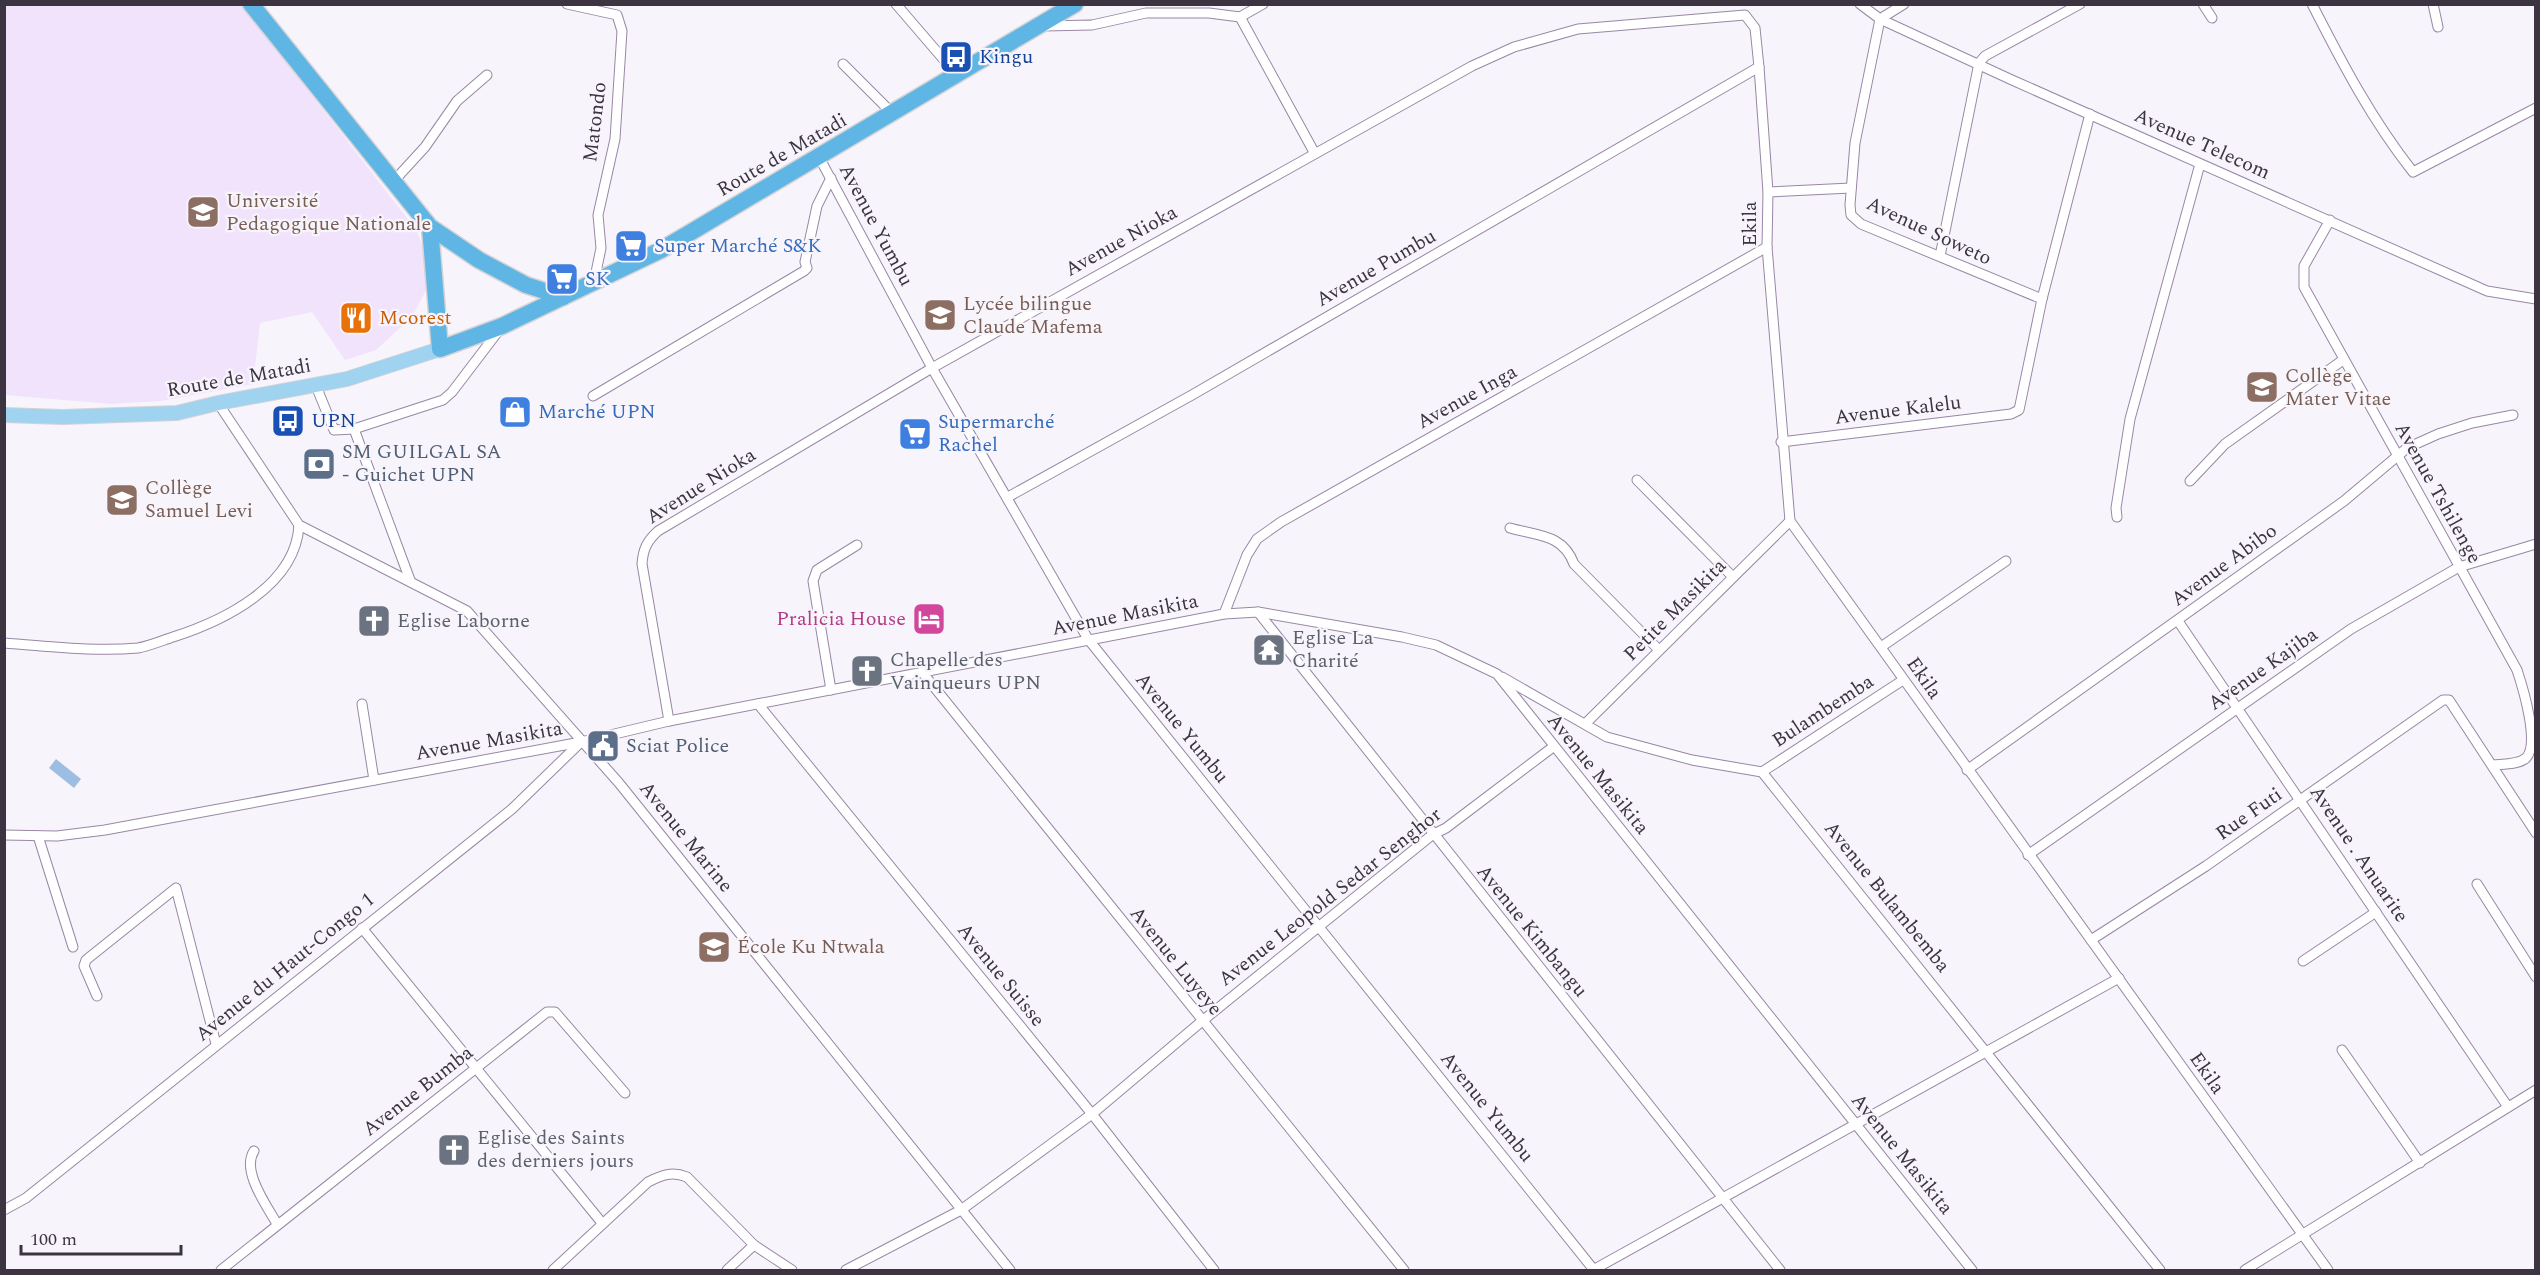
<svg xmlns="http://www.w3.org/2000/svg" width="2540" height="1275" font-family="Spectral,serif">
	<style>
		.built { fill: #f1e3fb }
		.water { fill: #9cbee3 }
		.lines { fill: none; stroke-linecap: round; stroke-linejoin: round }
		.street-casing { stroke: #9887a5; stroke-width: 11 }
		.primary-casing { stroke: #d4d3d5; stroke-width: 16 }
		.highway-casing { stroke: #d4d3d5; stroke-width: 19 }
		.street { stroke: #fff; stroke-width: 9 }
		.primary { stroke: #9fd3ef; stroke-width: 14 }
		.highway { stroke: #5fb6e4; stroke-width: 16 }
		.labels { text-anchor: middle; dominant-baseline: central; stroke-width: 4.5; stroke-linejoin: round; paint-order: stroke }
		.transit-label { font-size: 20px; fill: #164399; stroke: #f8f4fb; text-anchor: start }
		.street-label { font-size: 20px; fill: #3c3541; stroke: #f8f4fb }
		.education-label { font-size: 20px; fill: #785e54; stroke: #f8f4fb; text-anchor: start }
		.shop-label { font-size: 20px; fill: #366cbe; stroke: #f8f4fb; text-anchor: start }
		.food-label { font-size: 20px; fill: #c56008; stroke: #f8f4fb; text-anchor: start }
		.service-label { font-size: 20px; fill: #4e5e75; stroke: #f8f4fb; text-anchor: start }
		.hotel-label { font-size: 20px; fill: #b23c85; stroke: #f8f4fb; text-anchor: end }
		.worship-label { font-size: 20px; fill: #5b616d; stroke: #f8f4fb; text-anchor: start }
	</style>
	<rect width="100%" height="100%" fill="#f8f4fb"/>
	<polygon class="built" points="4,5 242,5 417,231 427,260 426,290 412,317 376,350 345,360 312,312 260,323 253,384 161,401 111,404 5,395"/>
	<polygon class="water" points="56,759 81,779 74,788 49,768"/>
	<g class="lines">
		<g class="street-casing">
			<g id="street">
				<polyline points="567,4 617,15 622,31 615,139 598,215 601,248 594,282"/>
				<polyline points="896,4 957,75"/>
				<polyline points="1860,4 1880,19 2012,80 2487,291 2536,299"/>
				<polyline points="1904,4 1880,19 1855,143 1850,205 1851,215 1861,224 2042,299"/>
				<polyline points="2203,4 2212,18"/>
				<path d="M 2312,4 C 2342,63 2372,120 2413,172 L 2536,108"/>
				<polyline points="2433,4 2438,27"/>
				<polyline points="1240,17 1314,152"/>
				<polyline points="1043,26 1092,25 1146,13 1209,13 1240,17 1263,4"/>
				<polyline points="843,64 893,114"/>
				<polyline points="819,157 932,368 1088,639 1594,1270"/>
				<polyline points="392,183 425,147 457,101 487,75"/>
				<polyline points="1768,192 1851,188"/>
				<path d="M 2330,220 L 2304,266 L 2304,287 L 2517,670 C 2523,688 2540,744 2526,758 C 2518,765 2503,764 2493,765"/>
				<polyline points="1940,256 1979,63 1985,56 2080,4"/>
				<polyline points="316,386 334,430 354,429 443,400 452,392 500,329"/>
				<polyline points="593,396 804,271 807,268 805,262 817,206 831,178"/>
				<polyline points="218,403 299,525 467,611 619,783 1010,1270"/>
				<polyline points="354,429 410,580"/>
				<polyline points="1781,442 2011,414 2019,410 2042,299 2090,114"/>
				<polyline points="1637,480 1733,577"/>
				<polyline points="2190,481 2225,444 2343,360"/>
				<polyline points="1008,497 1192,395 1759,67"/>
				<polyline points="2117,517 2116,508 2130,419 2200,164"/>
				<path d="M 1510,528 C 1538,536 1563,534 1574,564 L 1659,650"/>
				<polyline points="1258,612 1780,1270"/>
				<polyline points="1224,614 1247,555 1257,539 1281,522 1767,247"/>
				<polyline points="2178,621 2508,1107"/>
				<path d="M 4,643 C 49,646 93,652 138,648 C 149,646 161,641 173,637 C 223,621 296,586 299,525"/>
				<polyline points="1881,647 2006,561"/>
				<polyline points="922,672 1404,1270"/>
				<polyline points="1502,677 1607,737 1692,760 1762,772 2160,1270"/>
				<polyline points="831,690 813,581 817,570 857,545"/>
				<polyline points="362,704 374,780"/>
				<polyline points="758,704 1092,1114 1214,1270"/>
				<path d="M 669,721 L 642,564 C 643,549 647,541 658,531 L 932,368 L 1472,66 L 1514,47 L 1578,29 L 1745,15 L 1755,28 L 1759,67 L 1768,192 L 1767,247 L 1790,521 L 2328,1270"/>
				<polyline points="1585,724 1790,521"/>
				<polyline points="1967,770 2344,501 2407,448 2438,434 2472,423 2513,415"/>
				<polyline points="1762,772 1903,680"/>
				<polyline points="4,835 57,836 105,830 581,742 669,721 1224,614 1258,612 1402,637 1436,645 1497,674 1972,1270"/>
				<polyline points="38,836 73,947"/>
				<polyline points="2028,855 2351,629 2459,567 2536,544"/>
				<polyline points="2477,884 2536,977"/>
				<polyline points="362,928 602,1223"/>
				<polyline points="2091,940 2206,866 2443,700 2449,700 2536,833"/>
				<polyline points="2303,961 2376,912"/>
				<polyline points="97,996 84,966 86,960 176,888 216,1044"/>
				<polyline points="2342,1050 2420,1163"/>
				<path d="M 254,1151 C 241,1171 267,1206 277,1224"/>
				<polyline points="4,1210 26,1198 512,809 581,742"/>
				<polyline points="221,1270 547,1012 555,1012 625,1093"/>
				<path d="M 553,1270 L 648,1182 C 662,1175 672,1171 687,1177 L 754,1245 L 792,1270"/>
				<polyline points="727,1270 754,1245"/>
				<polyline points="846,1270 961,1210 1092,1114 1201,1022 1432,835 1446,828 1553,747"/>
				<polyline points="1593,1270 2119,978"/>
				<polyline points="2245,1270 2536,1090"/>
			</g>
		</g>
		<g class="primary-casing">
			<polyline id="primary" points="4,415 63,417 177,413 218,403 347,379 440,349"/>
		</g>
		<g class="highway-casing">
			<g id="highway">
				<polyline points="251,4 430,227 479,260 526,285 563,297"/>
				<polyline points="430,227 440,349 502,326 661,250 1075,4"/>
			</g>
		</g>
		<use href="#street" class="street"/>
		<use href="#primary" class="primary"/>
		<use href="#highway" class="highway"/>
	</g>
	<defs>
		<g id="bus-square" transform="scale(1.725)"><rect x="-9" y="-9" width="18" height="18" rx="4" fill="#1a4fb4" stroke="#f8f4fb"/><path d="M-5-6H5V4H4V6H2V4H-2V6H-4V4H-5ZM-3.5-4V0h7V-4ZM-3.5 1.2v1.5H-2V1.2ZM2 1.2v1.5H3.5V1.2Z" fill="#fff"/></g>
		<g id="university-square" transform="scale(1.725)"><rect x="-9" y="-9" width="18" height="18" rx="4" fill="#8d6e63" stroke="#f8f4fb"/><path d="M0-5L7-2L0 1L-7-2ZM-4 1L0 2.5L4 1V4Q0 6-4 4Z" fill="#fff"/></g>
		<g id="supermarket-square" transform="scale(1.725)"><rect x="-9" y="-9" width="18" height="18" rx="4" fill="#3f7fe0" stroke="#f8f4fb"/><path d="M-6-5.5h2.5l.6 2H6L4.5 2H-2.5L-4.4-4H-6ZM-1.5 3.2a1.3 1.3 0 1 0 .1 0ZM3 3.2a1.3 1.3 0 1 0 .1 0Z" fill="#fff"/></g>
		<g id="school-square" transform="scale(1.725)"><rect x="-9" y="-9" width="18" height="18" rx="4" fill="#8d6e63" stroke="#f8f4fb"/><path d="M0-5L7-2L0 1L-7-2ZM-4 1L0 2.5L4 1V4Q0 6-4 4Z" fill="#fff"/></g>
		<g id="restaurant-square" transform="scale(1.725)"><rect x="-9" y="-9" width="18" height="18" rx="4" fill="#e8710a" stroke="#f8f4fb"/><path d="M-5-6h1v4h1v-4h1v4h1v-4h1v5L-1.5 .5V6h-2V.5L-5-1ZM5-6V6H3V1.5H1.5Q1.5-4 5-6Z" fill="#fff"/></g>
		<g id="shop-square" transform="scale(1.725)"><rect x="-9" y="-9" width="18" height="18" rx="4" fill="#3f7fe0" stroke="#f8f4fb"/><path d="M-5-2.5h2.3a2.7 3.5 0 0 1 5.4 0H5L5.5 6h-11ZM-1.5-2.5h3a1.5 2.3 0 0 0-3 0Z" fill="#fff"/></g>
		<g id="bank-square" transform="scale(1.725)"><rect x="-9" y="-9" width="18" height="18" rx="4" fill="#5c6f8a" stroke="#f8f4fb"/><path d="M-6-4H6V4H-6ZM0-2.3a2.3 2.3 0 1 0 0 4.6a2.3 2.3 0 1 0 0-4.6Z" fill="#fff"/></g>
		<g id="hotel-square" transform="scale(1.725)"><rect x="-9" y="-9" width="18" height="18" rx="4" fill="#d1479c" stroke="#f8f4fb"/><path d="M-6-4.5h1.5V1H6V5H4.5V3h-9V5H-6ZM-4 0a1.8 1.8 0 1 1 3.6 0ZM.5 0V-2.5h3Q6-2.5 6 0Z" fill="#fff"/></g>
		<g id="church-square" transform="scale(1.725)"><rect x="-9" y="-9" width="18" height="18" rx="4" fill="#6b7280" stroke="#f8f4fb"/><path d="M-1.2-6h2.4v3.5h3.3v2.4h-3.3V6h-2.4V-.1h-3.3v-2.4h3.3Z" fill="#fff"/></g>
		<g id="temple-square" transform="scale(1.725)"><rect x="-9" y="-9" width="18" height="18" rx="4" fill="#6b7280" stroke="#f8f4fb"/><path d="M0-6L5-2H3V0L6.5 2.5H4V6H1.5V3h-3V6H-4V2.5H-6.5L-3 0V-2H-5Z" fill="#fff"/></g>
		<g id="civic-square" transform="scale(1.725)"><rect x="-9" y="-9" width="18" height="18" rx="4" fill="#5c6f8a" stroke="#f8f4fb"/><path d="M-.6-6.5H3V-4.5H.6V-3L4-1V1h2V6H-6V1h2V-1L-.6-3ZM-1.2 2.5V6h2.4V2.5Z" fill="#fff"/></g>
	</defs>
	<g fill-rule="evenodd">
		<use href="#bus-square" x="956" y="57"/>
		<use href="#university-square" x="203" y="212"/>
		<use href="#supermarket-square" x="631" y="246"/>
		<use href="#supermarket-square" x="562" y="279"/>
		<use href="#school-square" x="940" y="315"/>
		<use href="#restaurant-square" x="356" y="318"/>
		<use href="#school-square" x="2262" y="387"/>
		<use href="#shop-square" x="515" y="412"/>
		<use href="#bus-square" x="288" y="421"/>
		<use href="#supermarket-square" x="915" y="434"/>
		<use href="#bank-square" x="319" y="464"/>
		<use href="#school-square" x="122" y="500"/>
		<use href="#hotel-square" x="929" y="619"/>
		<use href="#church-square" x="374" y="621"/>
		<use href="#temple-square" x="1269" y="650"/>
		<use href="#church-square" x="867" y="671"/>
		<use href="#civic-square" x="603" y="746"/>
		<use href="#school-square" x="714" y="947"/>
		<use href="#church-square" x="454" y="1150"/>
	</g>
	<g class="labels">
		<g class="transit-label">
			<text x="979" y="57">Kingu</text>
			<text x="311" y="421">UPN</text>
		</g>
		<g class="street-label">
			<text transform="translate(595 122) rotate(-83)">Matondo</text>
			<text transform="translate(2202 144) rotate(24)">Avenue Telecom</text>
			<text transform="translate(782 155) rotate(-30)">Route de Matadi</text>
			<text transform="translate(1750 224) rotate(-90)">Ekila</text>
			<text transform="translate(876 225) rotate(62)">Avenue Yumbu</text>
			<text transform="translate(1929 231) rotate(25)">Avenue Soweto</text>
			<text transform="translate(1121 241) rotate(-29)">Avenue Nioka</text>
			<text transform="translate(1376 268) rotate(-30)">Avenue Pumbu</text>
			<text transform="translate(239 378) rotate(-10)">Route de Matadi</text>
			<text transform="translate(1467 397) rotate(-29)">Avenue Inga</text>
			<text transform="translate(1898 410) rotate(-7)">Avenue Kalelu</text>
			<text transform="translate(701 486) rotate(-32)">Avenue Nioka</text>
			<text transform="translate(2438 493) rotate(61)">Avenue Tshilenge</text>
			<text transform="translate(2224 565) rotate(-36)">Avenue Abibo</text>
			<text transform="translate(1675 610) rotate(-45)">Petite Masikita</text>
			<text transform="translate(1125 615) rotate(-11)">Avenue Masikita</text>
			<text transform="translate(2263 669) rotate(-35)">Avenue Kajiba</text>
			<text transform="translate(1924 678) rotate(55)">Ekila</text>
			<text transform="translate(1823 711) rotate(-33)">Bulambemba</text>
			<text transform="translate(1182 728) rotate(51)">Avenue Yumbu</text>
			<text transform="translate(489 741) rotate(-10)">Avenue Masikita</text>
			<text transform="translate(1598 774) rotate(51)">Avenue Masikita</text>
			<text transform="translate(2249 814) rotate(-35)">Rue Futi</text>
			<text transform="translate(686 837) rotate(51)">Avenue Marine</text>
			<text transform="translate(2359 854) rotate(56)">Avenue . Anuarite</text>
			<text transform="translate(1330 897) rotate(-38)">Avenue Leopold Sedar Senghor</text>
			<text transform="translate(1887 897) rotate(51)">Avenue Bulambemba</text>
			<text transform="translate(1532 931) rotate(51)">Avenue Kimbangu</text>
			<text transform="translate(1176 961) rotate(51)">Avenue Luyeye</text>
			<text transform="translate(285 967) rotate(-39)">Avenue du Haut-Congo 1</text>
			<text transform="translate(1001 975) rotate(51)">Avenue Suisse</text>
			<text transform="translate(2207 1073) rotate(55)">Ekila</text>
			<text transform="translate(418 1091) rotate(-38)">Avenue Bumba</text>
			<text transform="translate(1487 1107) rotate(51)">Avenue Yumbu</text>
			<text transform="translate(1902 1154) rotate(51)">Avenue Masikita</text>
		</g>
		<g class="education-label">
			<text x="226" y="201">Université<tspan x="226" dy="23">Pedagogique Nationale</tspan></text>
			<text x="963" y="304">Lycée bilingue<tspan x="963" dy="23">Claude Mafema</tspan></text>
			<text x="2285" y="376">Collège<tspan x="2285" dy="23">Mater Vitae</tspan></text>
			<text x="145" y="488">Collège<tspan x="145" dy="23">Samuel Levi</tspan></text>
			<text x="737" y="947">École Ku Ntwala</text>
		</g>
		<g class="shop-label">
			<text x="654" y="246">Super Marché S&amp;K</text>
			<text x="585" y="279">SK</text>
			<text x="538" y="412">Marché UPN</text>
			<text x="938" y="422">Supermarché<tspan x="938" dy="23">Rachel</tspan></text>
		</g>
		<g class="food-label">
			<text x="379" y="318">Mcorest</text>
		</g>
		<g class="service-label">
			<text x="342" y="452">SM GUILGAL SA<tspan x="342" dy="23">- Guichet UPN</tspan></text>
			<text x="626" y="746">Sciat Police</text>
		</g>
		<g class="hotel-label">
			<text x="906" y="619">Pralicia House</text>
		</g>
		<g class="worship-label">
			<text x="397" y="621">Eglise Laborne</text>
			<text x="1292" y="638">Eglise La<tspan x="1292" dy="23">Charité</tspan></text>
			<text x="890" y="660">Chapelle des<tspan x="890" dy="23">Vainqueurs UPN</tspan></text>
			<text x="477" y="1138">Eglise des Saints<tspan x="477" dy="23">des derniers jours</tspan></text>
		</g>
	</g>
	<rect width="2540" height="1275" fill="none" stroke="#3c3541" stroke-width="12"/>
	<path d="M21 1245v9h160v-9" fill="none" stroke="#3c3541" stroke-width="3"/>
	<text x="30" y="1245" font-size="18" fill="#3c3541" stroke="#f8f4fb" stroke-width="4.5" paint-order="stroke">100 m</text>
</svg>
